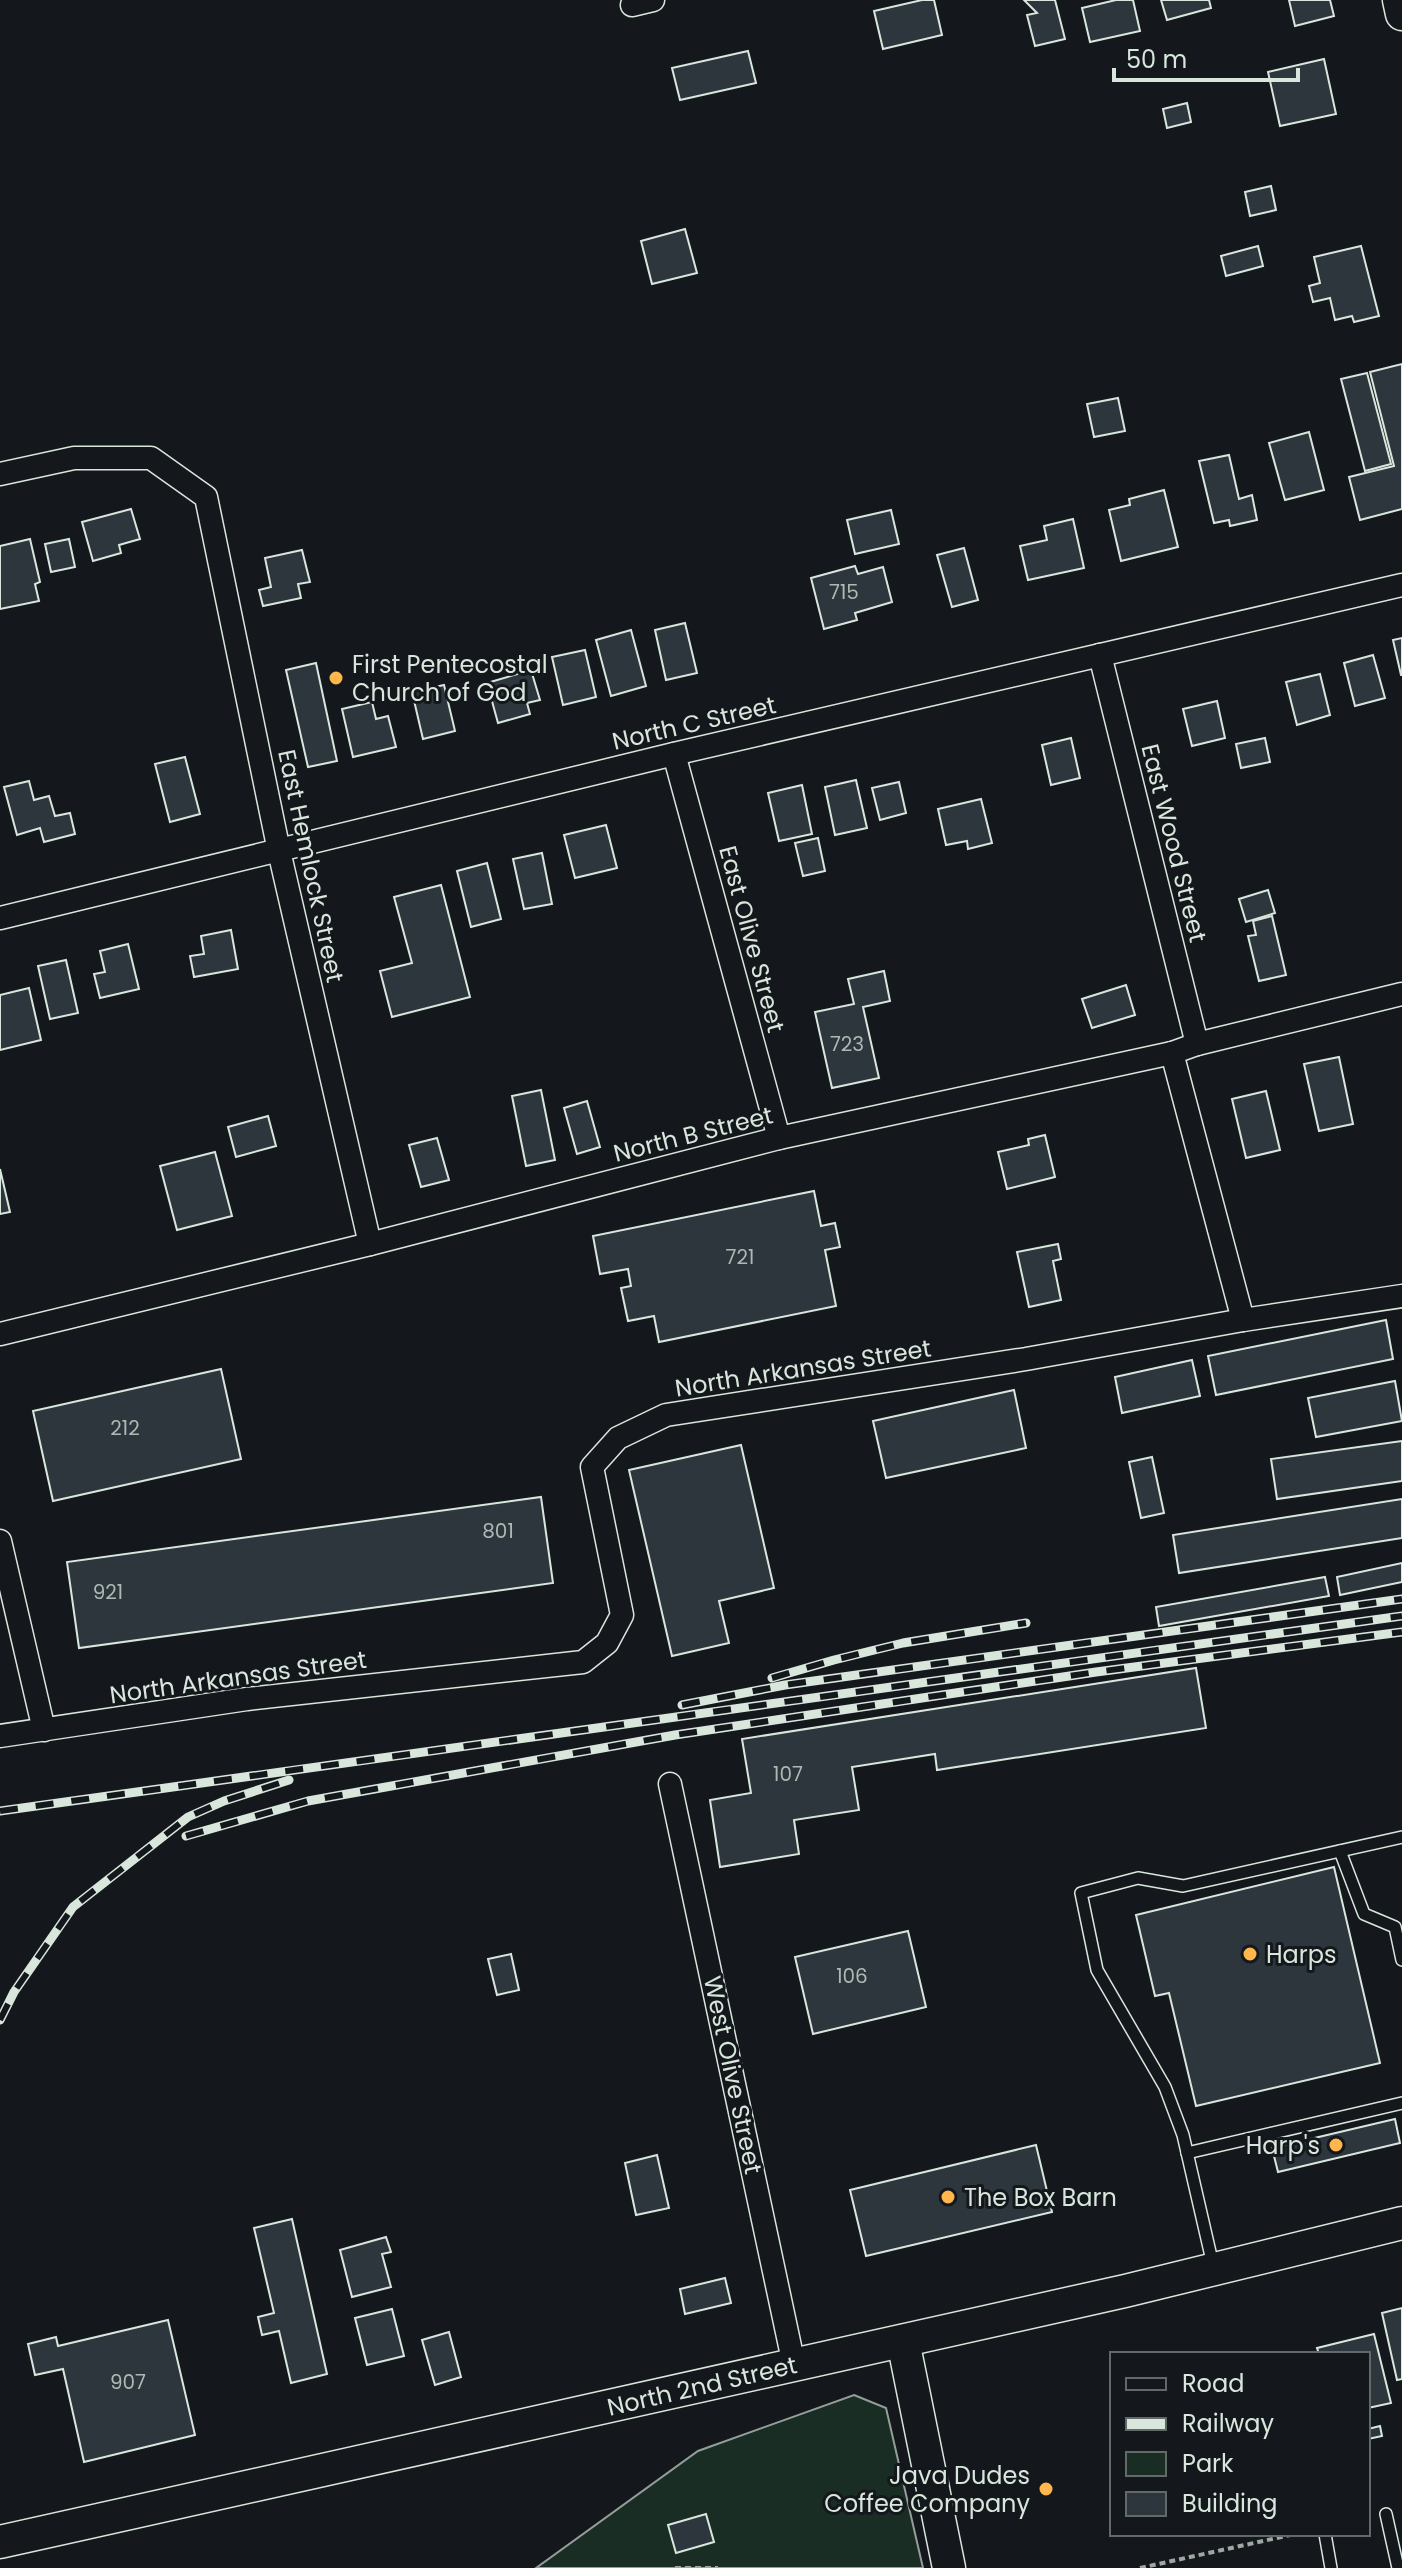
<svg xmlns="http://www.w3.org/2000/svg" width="1402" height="2568" font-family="Poppins,sans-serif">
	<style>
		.green { fill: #1a2d24; stroke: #939e99; stroke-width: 2 }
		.building { fill: #2c363c; stroke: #d8e6dc; stroke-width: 2 }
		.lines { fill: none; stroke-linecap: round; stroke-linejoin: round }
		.lane-casing { stroke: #d8e6dc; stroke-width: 14 }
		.street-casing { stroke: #d8e6dc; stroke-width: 25 }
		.secondary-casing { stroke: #d8e6dc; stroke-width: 35 }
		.path { stroke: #9da8a2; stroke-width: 4; stroke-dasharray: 6 4; stroke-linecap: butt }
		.lane { stroke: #14181c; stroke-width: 11 }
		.street { stroke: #14181c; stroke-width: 22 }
		.secondary { stroke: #14181c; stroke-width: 32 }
		.rail-casing { stroke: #d8e6dc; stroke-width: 9 }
		.rail { stroke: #14181c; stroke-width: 6; stroke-dasharray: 18; stroke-linecap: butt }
		.poi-dot { fill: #ffb74d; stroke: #14181c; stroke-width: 3 }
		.labels { text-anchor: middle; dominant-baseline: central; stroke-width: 6; stroke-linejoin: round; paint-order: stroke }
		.number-label { font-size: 20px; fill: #adbab4 }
		.poi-label { font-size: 24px; fill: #d8e6dc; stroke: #14181c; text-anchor: start }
		.street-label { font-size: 24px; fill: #d8e6dc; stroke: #14181c }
	</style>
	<rect width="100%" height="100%" fill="#14181c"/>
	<polygon class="green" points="854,2395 886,2408 923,2568 536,2568 698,2451"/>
	<g class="building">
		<polygon points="922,0 934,0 942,35 883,49 874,11"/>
		<polygon points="1024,0 1055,0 1065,39 1035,46 1027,15 1037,13"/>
		<polygon points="1116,0 1133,0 1140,31 1090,42 1082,8"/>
		<polygon points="1161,0 1209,0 1211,8 1167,20"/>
		<polygon points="1289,0 1330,0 1334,16 1295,26"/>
		<polygon points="748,51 756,83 680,100 672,68"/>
		<polygon points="1324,59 1336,114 1280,126 1268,72"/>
		<polygon points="1187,103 1191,122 1167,128 1163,109"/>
		<polygon points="1271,186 1276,210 1250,216 1245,192"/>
		<polygon points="685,229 697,273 652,284 641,241"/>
		<polygon points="1258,246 1263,266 1226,276 1221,256"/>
		<polygon points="1361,246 1379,316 1354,322 1352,316 1335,320 1330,298 1313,302 1309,286 1320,283 1314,257"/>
		<polygon points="1402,364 1402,509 1360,520 1349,477 1394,466 1370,372"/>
		<polygon points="1367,373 1391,464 1365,471 1341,379"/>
		<polygon points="1118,398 1125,431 1094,437 1087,404"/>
		<polygon points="1309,432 1324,490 1285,500 1269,443"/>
		<polygon points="1229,455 1239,499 1252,495 1257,520 1230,526 1229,520 1214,523 1199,461"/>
		<polygon points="1164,490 1178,547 1121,561 1109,510 1130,505 1129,499"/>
		<polygon points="131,509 140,539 119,545 121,553 93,561 82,522"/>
		<polygon points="891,510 899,544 855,554 847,520"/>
		<polygon points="1073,519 1084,568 1028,580 1020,546 1047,540 1044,526"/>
		<polygon points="30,539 40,582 35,584 39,601 0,609 0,546"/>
		<polygon points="69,539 75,567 51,572 45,544"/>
		<polygon points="964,548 978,600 952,607 937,555"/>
		<polygon points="302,550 310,582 298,584 301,598 263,606 259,590 271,587 265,558"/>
		<polygon points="855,566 858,574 883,567 892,602 855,613 857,620 824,629 811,578"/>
		<polygon points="685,623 697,673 666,680 655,630"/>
		<polygon points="631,630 646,686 611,696 596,640"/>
		<polygon points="1402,638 1402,675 1401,675 1393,640"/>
		<polygon points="585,650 596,697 563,705 552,657"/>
		<polygon points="1373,655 1385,698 1355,706 1344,663"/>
		<polygon points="316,663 337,761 308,767 286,670"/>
		<polygon points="531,670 540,700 527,703 530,714 498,723 487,683"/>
		<polygon points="1320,674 1330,715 1297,725 1286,682"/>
		<polygon points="444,685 455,731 423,739 412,692"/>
		<polygon points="1217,701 1225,738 1192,746 1183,709"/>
		<polygon points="372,702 376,719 388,716 396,747 353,757 342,709"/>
		<polygon points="1071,738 1080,778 1051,785 1042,745"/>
		<polygon points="1265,738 1270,762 1241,768 1236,744"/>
		<polygon points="185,757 200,814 170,822 155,764"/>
		<polygon points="856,780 867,828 835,835 825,787"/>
		<polygon points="29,781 34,800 49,796 55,816 70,813 75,834 44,842 40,828 17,835 4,787"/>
		<polygon points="899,782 906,813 880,820 872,788"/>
		<polygon points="802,785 812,834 779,841 768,793"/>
		<polygon points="981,799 992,843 968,849 967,841 946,845 938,809"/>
		<polygon points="606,825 617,868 575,878 564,835"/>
		<polygon points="818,838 825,871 803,876 795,843"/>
		<polygon points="542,853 552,904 524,909 513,859"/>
		<polygon points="487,863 501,919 471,927 457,871"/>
		<polygon points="441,885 470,997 392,1017 380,971 412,963 394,897"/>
		<polygon points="1268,890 1275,913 1246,922 1239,899"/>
		<polygon points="1272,916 1286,975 1259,981 1248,936 1256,935 1253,921"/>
		<polygon points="231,930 238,969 194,977 190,956 204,954 201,936"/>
		<polygon points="128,944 139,989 100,998 94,974 105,972 100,951"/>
		<polygon points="66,960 78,1013 50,1019 38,966"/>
		<polygon points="884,971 890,1001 863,1007 879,1078 832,1088 815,1012 854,1004 848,979"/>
		<polygon points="1126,985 1135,1015 1092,1028 1082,999"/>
		<polygon points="29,988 41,1040 0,1050 0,995"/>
		<polygon points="1339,1057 1353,1124 1319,1131 1304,1064"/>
		<polygon points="541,1090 555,1160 526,1166 512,1096"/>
		<polygon points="1266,1091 1280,1150 1246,1158 1232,1099"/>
		<polygon points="587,1101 600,1147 577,1154 564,1108"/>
		<polygon points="268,1116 276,1146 236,1157 228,1127"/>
		<polygon points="1045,1135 1055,1177 1007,1189 998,1152 1029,1145 1028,1139"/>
		<polygon points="437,1138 449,1180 421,1187 409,1145"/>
		<polygon points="215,1152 232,1216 177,1230 160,1166"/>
		<polygon points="0,1169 10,1212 0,1214"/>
		<polygon points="814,1191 821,1226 835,1223 840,1247 825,1250 836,1306 659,1342 654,1316 628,1321 621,1288 631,1286 628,1269 600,1274 593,1236"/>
		<polygon points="1058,1244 1061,1259 1053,1261 1061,1300 1029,1307 1017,1252"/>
		<polygon points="1386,1320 1393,1359 1216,1395 1208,1356"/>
		<polygon points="1192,1360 1200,1396 1122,1413 1115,1377"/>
		<polygon points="221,1369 241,1459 53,1501 33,1411"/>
		<polygon points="1395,1381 1402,1421 1316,1437 1308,1398"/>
		<polygon points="1014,1390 1026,1448 886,1478 873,1421"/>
		<polygon points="1402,1441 1402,1481 1277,1499 1271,1459"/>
		<polygon points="741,1445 774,1588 719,1601 729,1643 672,1656 629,1470"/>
		<polygon points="1152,1457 1164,1513 1141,1518 1129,1462"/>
		<polygon points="541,1497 553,1583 79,1648 67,1562"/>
		<polygon points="1402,1499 1402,1538 1179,1573 1173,1535"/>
		<polygon points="1402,1563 1402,1582 1340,1595 1337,1577"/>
		<polygon points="1325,1577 1329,1596 1159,1626 1156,1607"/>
		<polygon points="1196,1668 1206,1728 937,1770 935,1754 852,1767 859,1810 794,1820 799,1854 720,1867 710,1800 751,1793 742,1739"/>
		<polygon points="1334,1867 1380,2063 1196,2106 1169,1993 1155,1996 1136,1915"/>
		<polygon points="908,1931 926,2007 813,2034 795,1957"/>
		<polygon points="511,1954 519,1990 497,1995 488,1959"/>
		<polygon points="1395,2119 1400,2143 1278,2172 1272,2148"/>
		<polygon points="1036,2145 1052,2212 866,2256 850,2190"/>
		<polygon points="657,2155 669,2208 636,2215 625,2163"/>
		<polygon points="292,2219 327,2374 291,2383 279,2331 262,2335 258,2317 274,2313 254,2228"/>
		<polygon points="386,2237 391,2252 382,2254 391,2287 352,2297 340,2250"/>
		<polygon points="725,2278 731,2303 685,2314 680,2289"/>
		<polygon points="1402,2308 1402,2379 1397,2380 1382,2313"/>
		<polygon points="392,2309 404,2356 367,2365 355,2318"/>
		<polygon points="168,2320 195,2435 84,2462 63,2369 35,2375 28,2344 56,2337 58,2346"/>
		<polygon points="449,2332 461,2377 435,2385 422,2340"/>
		<polygon points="1374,2334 1391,2403 1368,2408 1368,2354 1319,2354 1317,2348"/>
		<polygon points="1380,2426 1382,2436 1368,2439 1368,2429"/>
		<polygon points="706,2514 714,2542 676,2553 668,2525"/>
	</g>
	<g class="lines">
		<g class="lane-casing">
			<g id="lane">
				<polyline points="1340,1851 1364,1914 1395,1927 1402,1960"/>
				<polyline points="1187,2153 1402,2103"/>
				<polyline points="1213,2265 1183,2135 1165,2087 1097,1970 1081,1893 1138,1878 1183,1886 1402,1837"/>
				<polyline points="1386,2514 1398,2568"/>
				<polyline points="1325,2534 1331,2568"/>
			</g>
		</g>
		<g class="street-casing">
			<g id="street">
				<polyline points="632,5 653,0"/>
				<polyline points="0,474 74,458 151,458 206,497 279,851 370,1244"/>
				<polyline points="1100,655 1197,1044"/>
				<polyline points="674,754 779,1138"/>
				<polyline points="0,918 674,754 1402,585"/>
				<polyline points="1172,1053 1243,1320"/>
				<polyline points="0,1334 370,1244 779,1138 1172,1053 1197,1044 1402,994"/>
				<polyline points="0,1541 44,1730"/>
				<polyline points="0,1736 247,1699 583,1662 607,1643 622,1615 592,1467 618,1438 666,1415 1026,1359 1243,1320 1402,1296"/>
				<polyline points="670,1784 794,2365"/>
			</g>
		</g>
		<g class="secondary-casing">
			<g id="secondary">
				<polyline points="1399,0 1402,14"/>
				<polyline points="903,2341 949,2568"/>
				<polyline points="0,2542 1125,2291 1402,2223"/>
			</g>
		</g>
		<g class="path">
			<polyline points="675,2568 718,2568"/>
			<polyline points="1140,2568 1295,2534"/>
		</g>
		<use href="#lane" class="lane"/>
		<use href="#street" class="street"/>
		<use href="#secondary" class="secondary"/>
		<g class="rail-casing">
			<g id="rail">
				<polyline points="772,1678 834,1660 903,1643 1026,1623"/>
				<polyline points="682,1705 785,1685 1402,1599"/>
				<polyline points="0,1811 1402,1616"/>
				<polyline points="186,1836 308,1801 675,1735 1096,1672 1402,1632"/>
				<polyline points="0,2020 14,1992 73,1907 188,1817 224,1801 289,1780"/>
			</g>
		</g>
		<use href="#rail" class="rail"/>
	</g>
	<g class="poi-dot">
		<circle cx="336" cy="678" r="8"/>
		<circle cx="1250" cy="1954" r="8"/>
		<circle cx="1336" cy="2145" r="8"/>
		<circle cx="948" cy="2197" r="8"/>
		<circle cx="1046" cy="2489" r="8"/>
	</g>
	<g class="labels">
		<g class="number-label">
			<text x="844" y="592">715</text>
			<text x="847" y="1044">723</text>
			<text x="740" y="1257">721</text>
			<text x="125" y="1428">212</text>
			<text x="498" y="1531">801</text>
			<text x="108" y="1592">921</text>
			<text x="788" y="1774">107</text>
			<text x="852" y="1976">106</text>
			<text x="128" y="2382">907</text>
		</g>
		<g class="poi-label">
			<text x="352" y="664">First Pentecostal<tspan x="352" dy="28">Church of God</tspan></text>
			<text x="1266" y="1954">Harps</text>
			<text x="1320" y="2145" text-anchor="end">Harp's</text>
			<text x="964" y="2197">The Box Barn</text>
			<text x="1030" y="2475" text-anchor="end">Java Dudes<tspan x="1030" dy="28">Coffee Company</tspan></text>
		</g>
		<g class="street-label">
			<text transform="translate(694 723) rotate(-13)">North C Street</text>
			<text transform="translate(1174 843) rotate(76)">East Wood Street</text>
			<text transform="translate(311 866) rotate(78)">East Hemlock Street</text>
			<text transform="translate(752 939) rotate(75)">East Olive Street</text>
			<text transform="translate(693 1134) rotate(-14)">North B Street</text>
			<text transform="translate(803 1368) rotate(-9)">North Arkansas Street</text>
			<text transform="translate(238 1677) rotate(-8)">North Arkansas Street</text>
			<text transform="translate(733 2075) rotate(78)">West Olive Street</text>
			<text transform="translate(702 2386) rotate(-13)">North 2nd Street</text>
		</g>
	</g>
	<rect x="1110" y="2352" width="260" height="184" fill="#14181c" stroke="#626a69" stroke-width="2"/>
	<rect x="1126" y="2378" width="40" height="12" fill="#14181c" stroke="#626a69" stroke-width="2"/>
	<text x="1182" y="2392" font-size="24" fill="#d8e6dc">Road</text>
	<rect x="1126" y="2418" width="40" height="12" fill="#d8e6dc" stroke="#626a69" stroke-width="2"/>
	<text x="1182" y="2432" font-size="24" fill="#d8e6dc">Railway</text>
	<rect x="1126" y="2452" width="40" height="24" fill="#1a2d24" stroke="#626a69" stroke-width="2"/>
	<text x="1182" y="2472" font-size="24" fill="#d8e6dc">Park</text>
	<rect x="1126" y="2492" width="40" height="24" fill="#2c363c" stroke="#626a69" stroke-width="2"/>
	<text x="1182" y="2512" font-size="24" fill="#d8e6dc">Building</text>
	<path d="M1114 68v12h184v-12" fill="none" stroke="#d8e6dc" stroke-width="4"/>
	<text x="1126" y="68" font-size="24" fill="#d8e6dc" stroke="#14181c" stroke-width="6" paint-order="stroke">50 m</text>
</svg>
